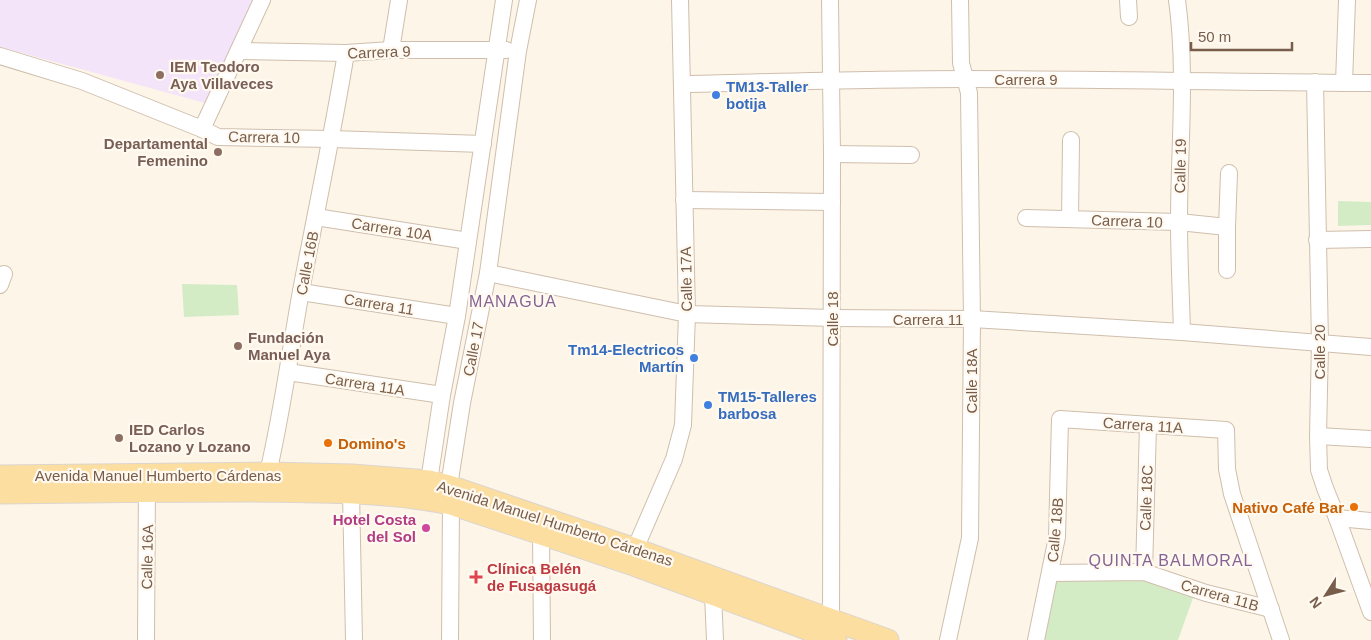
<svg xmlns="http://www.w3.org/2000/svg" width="1371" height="640" font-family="Helvetica,sans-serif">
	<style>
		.education { fill: #f3e4fa }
		.green { fill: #d3ecc5 }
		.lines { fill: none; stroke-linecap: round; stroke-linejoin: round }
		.minor-casing { stroke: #cfbead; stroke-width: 18 }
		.major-casing { stroke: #dcd5d0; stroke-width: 23 }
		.minor { stroke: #fff; stroke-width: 16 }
		.major { stroke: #fcdea0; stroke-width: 21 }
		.education-dot { fill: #8d6e63; stroke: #fff9ef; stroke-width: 2 }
		.shop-dot { fill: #3f7fe0; stroke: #fff9ef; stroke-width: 2 }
		.food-dot { fill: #e8710a; stroke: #fff9ef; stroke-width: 2 }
		.hotel-dot { fill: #d1479c; stroke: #fff9ef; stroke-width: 2 }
		.health-dot { fill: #e0444e; stroke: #fff9ef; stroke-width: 2 }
		.labels { text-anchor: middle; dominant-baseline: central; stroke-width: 4.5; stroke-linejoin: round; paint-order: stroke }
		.street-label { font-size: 15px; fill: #785d4b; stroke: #fff9ef }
		.education-label { font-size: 15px; font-weight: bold; fill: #785e54; stroke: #fff9ef; text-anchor: start }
		.shop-label { font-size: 15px; font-weight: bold; fill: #366cbe; stroke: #fff9ef; text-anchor: start }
		.food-label { font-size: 15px; font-weight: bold; fill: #c56008; stroke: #fff9ef; text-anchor: start }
		.hotel-label { font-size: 15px; font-weight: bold; fill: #b23c85; stroke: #fff9ef; text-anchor: end }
		.health-label { font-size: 15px; font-weight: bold; fill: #be3a42; stroke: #fff9ef; text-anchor: start }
		.neighbourhood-label { font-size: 16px; letter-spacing: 1px; fill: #866394; stroke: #fff9ef }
	</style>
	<rect width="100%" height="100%" fill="#fdf6e8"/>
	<polygon class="education" points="0,0 254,0 205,103 0,47"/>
	<g class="green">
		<polygon points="1338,201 1371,202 1371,225 1338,226"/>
		<polygon points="182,284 237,285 239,315 184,317"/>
		<polygon points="1135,578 1193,598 1178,640 1043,640 1056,580"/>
	</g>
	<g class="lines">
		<g class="minor-casing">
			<g id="minor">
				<polyline points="830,0 832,154 831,631"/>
				<polyline points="1128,0 1129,17"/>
				<path d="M 1177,0 C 1187,73 1179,148 1179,221 C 1179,258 1181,295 1182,332"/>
				<polyline points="391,50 399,0"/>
				<polyline points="239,51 346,53 391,50 506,50"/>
				<polyline points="0,56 82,81 202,129 218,137 332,139 483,144"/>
				<polyline points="1315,82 1320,344 1318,436 1319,470 1325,488 1337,518 1371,612"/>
				<polyline points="1344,83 1347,0"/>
				<path d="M 682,84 C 776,82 871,79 966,79 C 1101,79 1236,82 1371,83"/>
				<polyline points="202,129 262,0"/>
				<polyline points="832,154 911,155"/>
				<polyline points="684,200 832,202"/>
				<polyline points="316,217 468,241"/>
				<polyline points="1026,218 1179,222 1227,227"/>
				<polyline points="1070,219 1071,140"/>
				<polyline points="1317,240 1371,239"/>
				<polyline points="1227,270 1227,227 1229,173"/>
				<polyline points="488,273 687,314 832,318 972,319 1182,332 1371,347"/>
				<polyline points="0,285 4,274"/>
				<polyline points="301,292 457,316"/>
				<polyline points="288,372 442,395"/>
				<polyline points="1318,436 1371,439"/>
				<path d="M 268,473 C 282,413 290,352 301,291 C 316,211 333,132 346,53"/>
				<polyline points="351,492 354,640"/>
				<polyline points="430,492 429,481 442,395 457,316 504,0"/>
				<polyline points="1337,518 1371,521"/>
				<polyline points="541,534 542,640"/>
				<polyline points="635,549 674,459 683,425 687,314 680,0"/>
				<polyline points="1144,572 1148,425"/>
				<polyline points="1050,573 1144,572 1206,593 1271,609"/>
				<polyline points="713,594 715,640"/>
				<polyline points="146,640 147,480"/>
				<polyline points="450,640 451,504 449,486 462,403 488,273 518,51 528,0"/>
				<polyline points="948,640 970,538 972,319 969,93 961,63 960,0"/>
				<polyline points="1036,640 1057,537 1060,419 1226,430 1227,469 1232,494 1281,640"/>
			</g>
		</g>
		<g class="major-casing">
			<g id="major">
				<polyline points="0,476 268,473 352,475 429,481 449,486 635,549 888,640"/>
				<path d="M 0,493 C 85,492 169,491 254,491 C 320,492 386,491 451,504 L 628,563 L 836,640"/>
			</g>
		</g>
		<use href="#minor" class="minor"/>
		<use href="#major" class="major"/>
	</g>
	<g class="education-dot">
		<circle cx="160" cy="75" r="5"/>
		<circle cx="218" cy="152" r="5"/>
		<circle cx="238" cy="346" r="5"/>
		<circle cx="119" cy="438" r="5"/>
	</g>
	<g class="shop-dot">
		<circle cx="716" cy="95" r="5"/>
		<circle cx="694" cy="358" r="5"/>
		<circle cx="708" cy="405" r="5"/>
	</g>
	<g class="food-dot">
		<circle cx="328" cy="443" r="5"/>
		<circle cx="1354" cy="507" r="5"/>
	</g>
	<circle class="hotel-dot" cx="426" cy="528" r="5"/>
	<path class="health-dot" d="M473.5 569.5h5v5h5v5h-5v5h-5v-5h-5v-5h5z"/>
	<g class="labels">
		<g class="street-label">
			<text transform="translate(379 52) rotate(-2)">Carrera 9</text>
			<text x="1026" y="79">Carrera 9</text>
			<text transform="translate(264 137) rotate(1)">Carrera 10</text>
			<text transform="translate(1180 166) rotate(-89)">Calle 19</text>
			<text transform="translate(1127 221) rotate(2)">Carrera 10</text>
			<text transform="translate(392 229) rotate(9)">Carrera 10A</text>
			<text transform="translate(307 263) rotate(-79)">Calle 16B</text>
			<text transform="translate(686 279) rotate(-91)">Calle 17A</text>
			<text transform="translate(379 304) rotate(9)">Carrera 11</text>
			<text transform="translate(832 319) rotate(-90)">Calle 18</text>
			<text x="928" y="319">Carrera 11</text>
			<text transform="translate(473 349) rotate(-79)">Calle 17</text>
			<text transform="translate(1319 352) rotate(-90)">Calle 20</text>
			<text transform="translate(971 381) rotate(-90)">Calle 18A</text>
			<text transform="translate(365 384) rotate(9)">Carrera 11A</text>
			<text transform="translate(1143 425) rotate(4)">Carrera 11A</text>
			<text x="158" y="475">Avenida Manuel Humberto Cárdenas</text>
			<text transform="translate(1146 498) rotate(-88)">Calle 18C</text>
			<text transform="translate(555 523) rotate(18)">Avenida Manuel Humberto Cárdenas</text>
			<text transform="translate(1055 530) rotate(-85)">Calle 18B</text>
			<text transform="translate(147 557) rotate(-89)">Calle 16A</text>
			<text transform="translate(1220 595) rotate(16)">Carrera 11B</text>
		</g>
		<g class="education-label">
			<text x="170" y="66">IEM Teodoro<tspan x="170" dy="17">Aya Villaveces</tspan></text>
			<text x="208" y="143" text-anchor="end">Departamental<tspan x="208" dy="17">Femenino</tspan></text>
			<text x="248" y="337">Fundación<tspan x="248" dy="17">Manuel Aya</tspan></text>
			<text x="129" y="429">IED Carlos<tspan x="129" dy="17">Lozano y Lozano</tspan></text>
		</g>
		<g class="shop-label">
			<text x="726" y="86">TM13-Taller<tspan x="726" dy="17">botija</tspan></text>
			<text x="684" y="349" text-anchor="end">Tm14-Electricos<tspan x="684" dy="17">Martín</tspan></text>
			<text x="718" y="396">TM15-Talleres<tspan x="718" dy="17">barbosa</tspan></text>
		</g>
		<g class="food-label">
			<text x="338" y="443">Domino's</text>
			<text x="1344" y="507" text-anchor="end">Nativo Café Bar</text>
		</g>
		<g class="hotel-label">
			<text x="416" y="519">Hotel Costa<tspan x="416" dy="17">del Sol</tspan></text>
		</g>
		<g class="health-label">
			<text x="487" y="568">Clínica Belén<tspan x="487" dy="17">de Fusagasugá</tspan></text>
		</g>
		<g class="neighbourhood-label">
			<text x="513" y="301">MANAGUA</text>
			<text x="1171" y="560">QUINTA BALMORAL</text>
		</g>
	</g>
	<g transform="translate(1326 595) rotate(234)" stroke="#fff9ef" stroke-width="4" paint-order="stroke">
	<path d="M0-4L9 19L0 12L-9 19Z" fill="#785d4b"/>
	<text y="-8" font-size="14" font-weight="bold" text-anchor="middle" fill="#785d4b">N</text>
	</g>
	<path d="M1191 42v8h101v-8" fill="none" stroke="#785d4b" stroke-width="2.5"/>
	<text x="1198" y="42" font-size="15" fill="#785d4b" stroke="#fff9ef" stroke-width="4" paint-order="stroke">50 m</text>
</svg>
